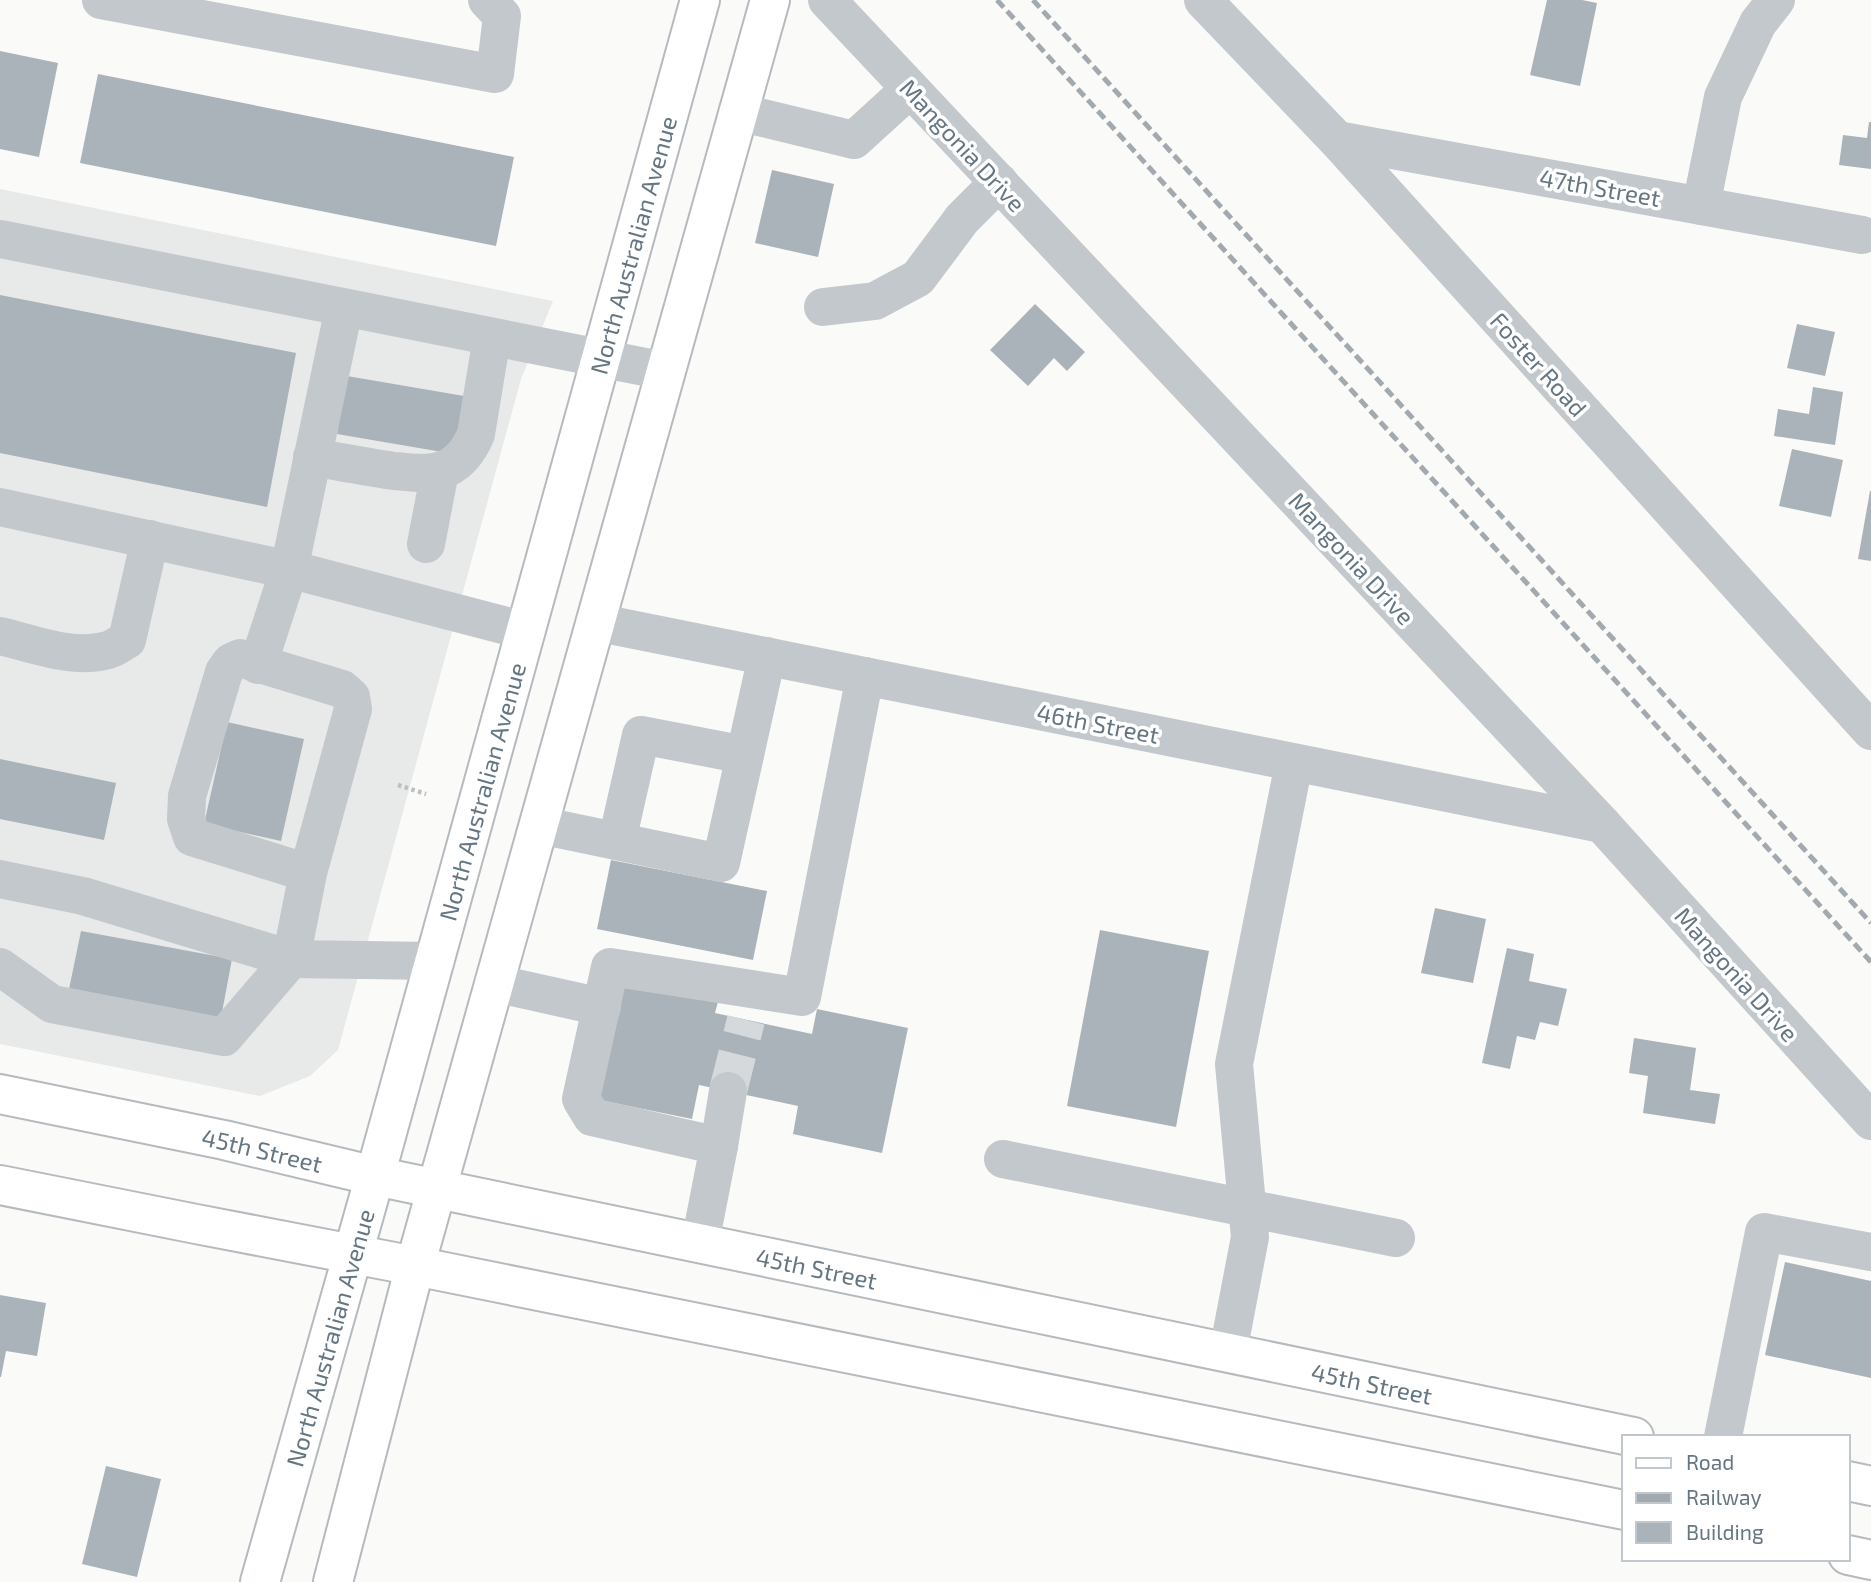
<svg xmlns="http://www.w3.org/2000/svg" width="1871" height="1582" font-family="'Exo 2',sans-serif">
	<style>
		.built { fill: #e8e9e9 }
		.building { fill: #aab3b9 }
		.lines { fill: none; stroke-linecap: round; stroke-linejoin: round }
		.minor-tunnel { stroke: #d5d9db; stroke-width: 38; stroke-dasharray: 38 19; stroke-linecap: butt }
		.major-casing { stroke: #b5babe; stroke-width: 42 }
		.path { stroke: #bbbfc2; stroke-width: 4.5; stroke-dasharray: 3.5 3.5; stroke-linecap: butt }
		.minor { stroke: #c3c8cc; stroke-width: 38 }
		.major { stroke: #fff; stroke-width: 38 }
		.rail { stroke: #a2aab0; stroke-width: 5; stroke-dasharray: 10 5; stroke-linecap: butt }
		.labels { text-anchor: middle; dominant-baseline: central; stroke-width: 7; stroke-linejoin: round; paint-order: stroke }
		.street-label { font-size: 24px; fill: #657683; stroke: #fff }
	</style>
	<rect width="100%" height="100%" fill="#fafaf8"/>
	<polygon class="built" points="0,189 553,301 521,379 338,1050 310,1076 260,1096 0,1044"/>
	<g class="building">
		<polygon points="1547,0 1582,0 1597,3 1580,86 1530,75"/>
		<polygon points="0,51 58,63 39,157 0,149"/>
		<polygon points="98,74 514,157 496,246 80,163"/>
		<polygon points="1869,122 1871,122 1871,169 1839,165 1843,135 1867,138"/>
		<polygon points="772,170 834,184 818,257 755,243"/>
		<polygon points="0,295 296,353 267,507 0,453"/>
		<polygon points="1035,304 1085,352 1067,371 1054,358 1028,386 990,350"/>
		<polygon points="1797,324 1835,332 1825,376 1787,368"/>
		<polygon points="347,376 464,396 454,454 337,434"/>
		<polygon points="1813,387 1843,392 1835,445 1774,436 1778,409 1809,414"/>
		<polygon points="1792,449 1843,460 1831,517 1779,506"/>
		<polygon points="1870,491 1871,491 1871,561 1858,559"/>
		<polygon points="227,722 304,739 281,841 204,824"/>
		<polygon points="0,759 116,783 104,840 0,819"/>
		<polygon points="611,860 767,891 753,960 597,929"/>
		<polygon points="1435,908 1486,919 1473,983 1421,973"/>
		<polygon points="1100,930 1209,951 1176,1127 1067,1106"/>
		<polygon points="81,931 232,959 220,1023 68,994"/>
		<polygon points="1507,948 1534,954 1529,981 1567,989 1558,1026 1540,1022 1535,1040 1517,1036 1510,1069 1482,1063"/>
		<polygon points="626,974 720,994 715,1013 812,1034 817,1009 908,1028 882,1153 793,1134 798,1106 699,1085 692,1119 599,1100"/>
		<polygon points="1634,1038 1696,1048 1690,1090 1720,1094 1715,1124 1643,1113 1648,1076 1629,1073"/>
		<polygon points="1785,1262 1871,1281 1871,1378 1765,1355"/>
		<polygon points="0,1295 46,1303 37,1356 6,1351 1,1377 0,1377"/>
		<polygon points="106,1466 161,1479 137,1577 82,1564"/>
	</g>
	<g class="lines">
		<polyline class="minor-tunnel" points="728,1091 746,1020"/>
		<g class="major-casing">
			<g id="major">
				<path id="s1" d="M 0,1094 L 224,1140 L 375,1176 L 1634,1437"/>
				<polyline points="0,1185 196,1224 415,1266 1624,1510"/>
				<polyline points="1848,1481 1871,1486"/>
				<polyline points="1848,1555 1871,1560"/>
				<path id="s2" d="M 260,1582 L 375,1176 L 700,0"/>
				<polyline points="333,1582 415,1266 770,0"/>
			</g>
		</g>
		<polyline class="path" points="398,785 426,794"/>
		<g class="minor">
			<polyline points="101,0 495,74 502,16 487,0"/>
			<polyline points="827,0 1602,824 1871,1121"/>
			<polyline points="1203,0 1337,140 1871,731"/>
			<polyline points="738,112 854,140 910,89"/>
			<polyline points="1337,140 1862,235"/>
			<polyline points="1701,206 1723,97 1758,23 1776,0"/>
			<polyline points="0,239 665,371"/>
			<polyline points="823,307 875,301 918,278 962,219 999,182"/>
			<path d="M 312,457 C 340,462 367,467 394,471 C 409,472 424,475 438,471 C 457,467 469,451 476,434 L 492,337"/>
			<polyline points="0,507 308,574 526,631"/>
			<polyline points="426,544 440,471"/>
			<polyline points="595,622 1602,824"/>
			<path d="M 0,636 C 34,644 73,660 108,650 C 115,648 121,643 127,640 L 150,539"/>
			<polyline points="258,665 289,570 344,308"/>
			<polyline points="539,825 721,863 767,656"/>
			<polyline points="617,841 641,735 745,755"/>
			<polyline points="308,873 192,837 186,819 187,796 224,672 231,662 240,658 342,689 351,697 353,709 308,873 291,959 435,961"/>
			<polyline points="0,879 83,896 291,959 224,1037 52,1004 0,967"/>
			<polyline points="494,983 602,1007"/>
			<polyline points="719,1146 728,1091"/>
			<polyline points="1003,1159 1396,1238"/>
			<polyline points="700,1243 719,1146 592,1117 581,1099 610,967 802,997 865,676"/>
			<polyline points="1228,1352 1250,1237 1234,1064 1294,763"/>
			<polyline points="1723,1437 1764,1232 1871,1252"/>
		</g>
		<use href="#major" class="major"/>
		<g class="rail">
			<polyline points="997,0 1871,962"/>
			<polyline points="1033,0 1871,923"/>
		</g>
	</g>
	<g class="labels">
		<g class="street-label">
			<text transform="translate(963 145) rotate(47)">Mangonia Drive</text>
			<text transform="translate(1600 187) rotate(10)">47th Street</text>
			<text stroke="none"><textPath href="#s2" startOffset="1388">North Australian Avenue</textPath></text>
			<text transform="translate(1539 364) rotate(48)">Foster Road</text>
			<text transform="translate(1352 558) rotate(47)">Mangonia Drive</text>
			<text transform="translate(1098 723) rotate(11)">46th Street</text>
			<text stroke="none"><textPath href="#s2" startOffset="821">North Australian Avenue</textPath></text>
			<text transform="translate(1737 974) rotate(48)">Mangonia Drive</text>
			<text stroke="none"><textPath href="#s1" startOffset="268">45th Street</textPath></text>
			<text stroke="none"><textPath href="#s1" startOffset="835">45th Street</textPath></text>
			<text stroke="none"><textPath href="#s2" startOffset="254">North Australian Avenue</textPath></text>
			<text stroke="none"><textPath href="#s1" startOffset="1402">45th Street</textPath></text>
		</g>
	</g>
	<rect x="1622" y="1435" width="228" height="126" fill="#ffffff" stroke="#c1c8cd" stroke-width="2"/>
	<rect x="1636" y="1458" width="35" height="10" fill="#ffffff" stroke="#c1c8cd" stroke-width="2"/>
	<text x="1686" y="1470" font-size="21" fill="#657683">Road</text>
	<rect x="1636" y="1493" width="35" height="10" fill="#a2aab0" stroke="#c1c8cd" stroke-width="2"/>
	<text x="1686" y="1505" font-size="21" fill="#657683">Railway</text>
	<rect x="1636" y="1522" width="35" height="21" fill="#aab3b9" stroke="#c1c8cd" stroke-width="2"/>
	<text x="1686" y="1540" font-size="21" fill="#657683">Building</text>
</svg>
